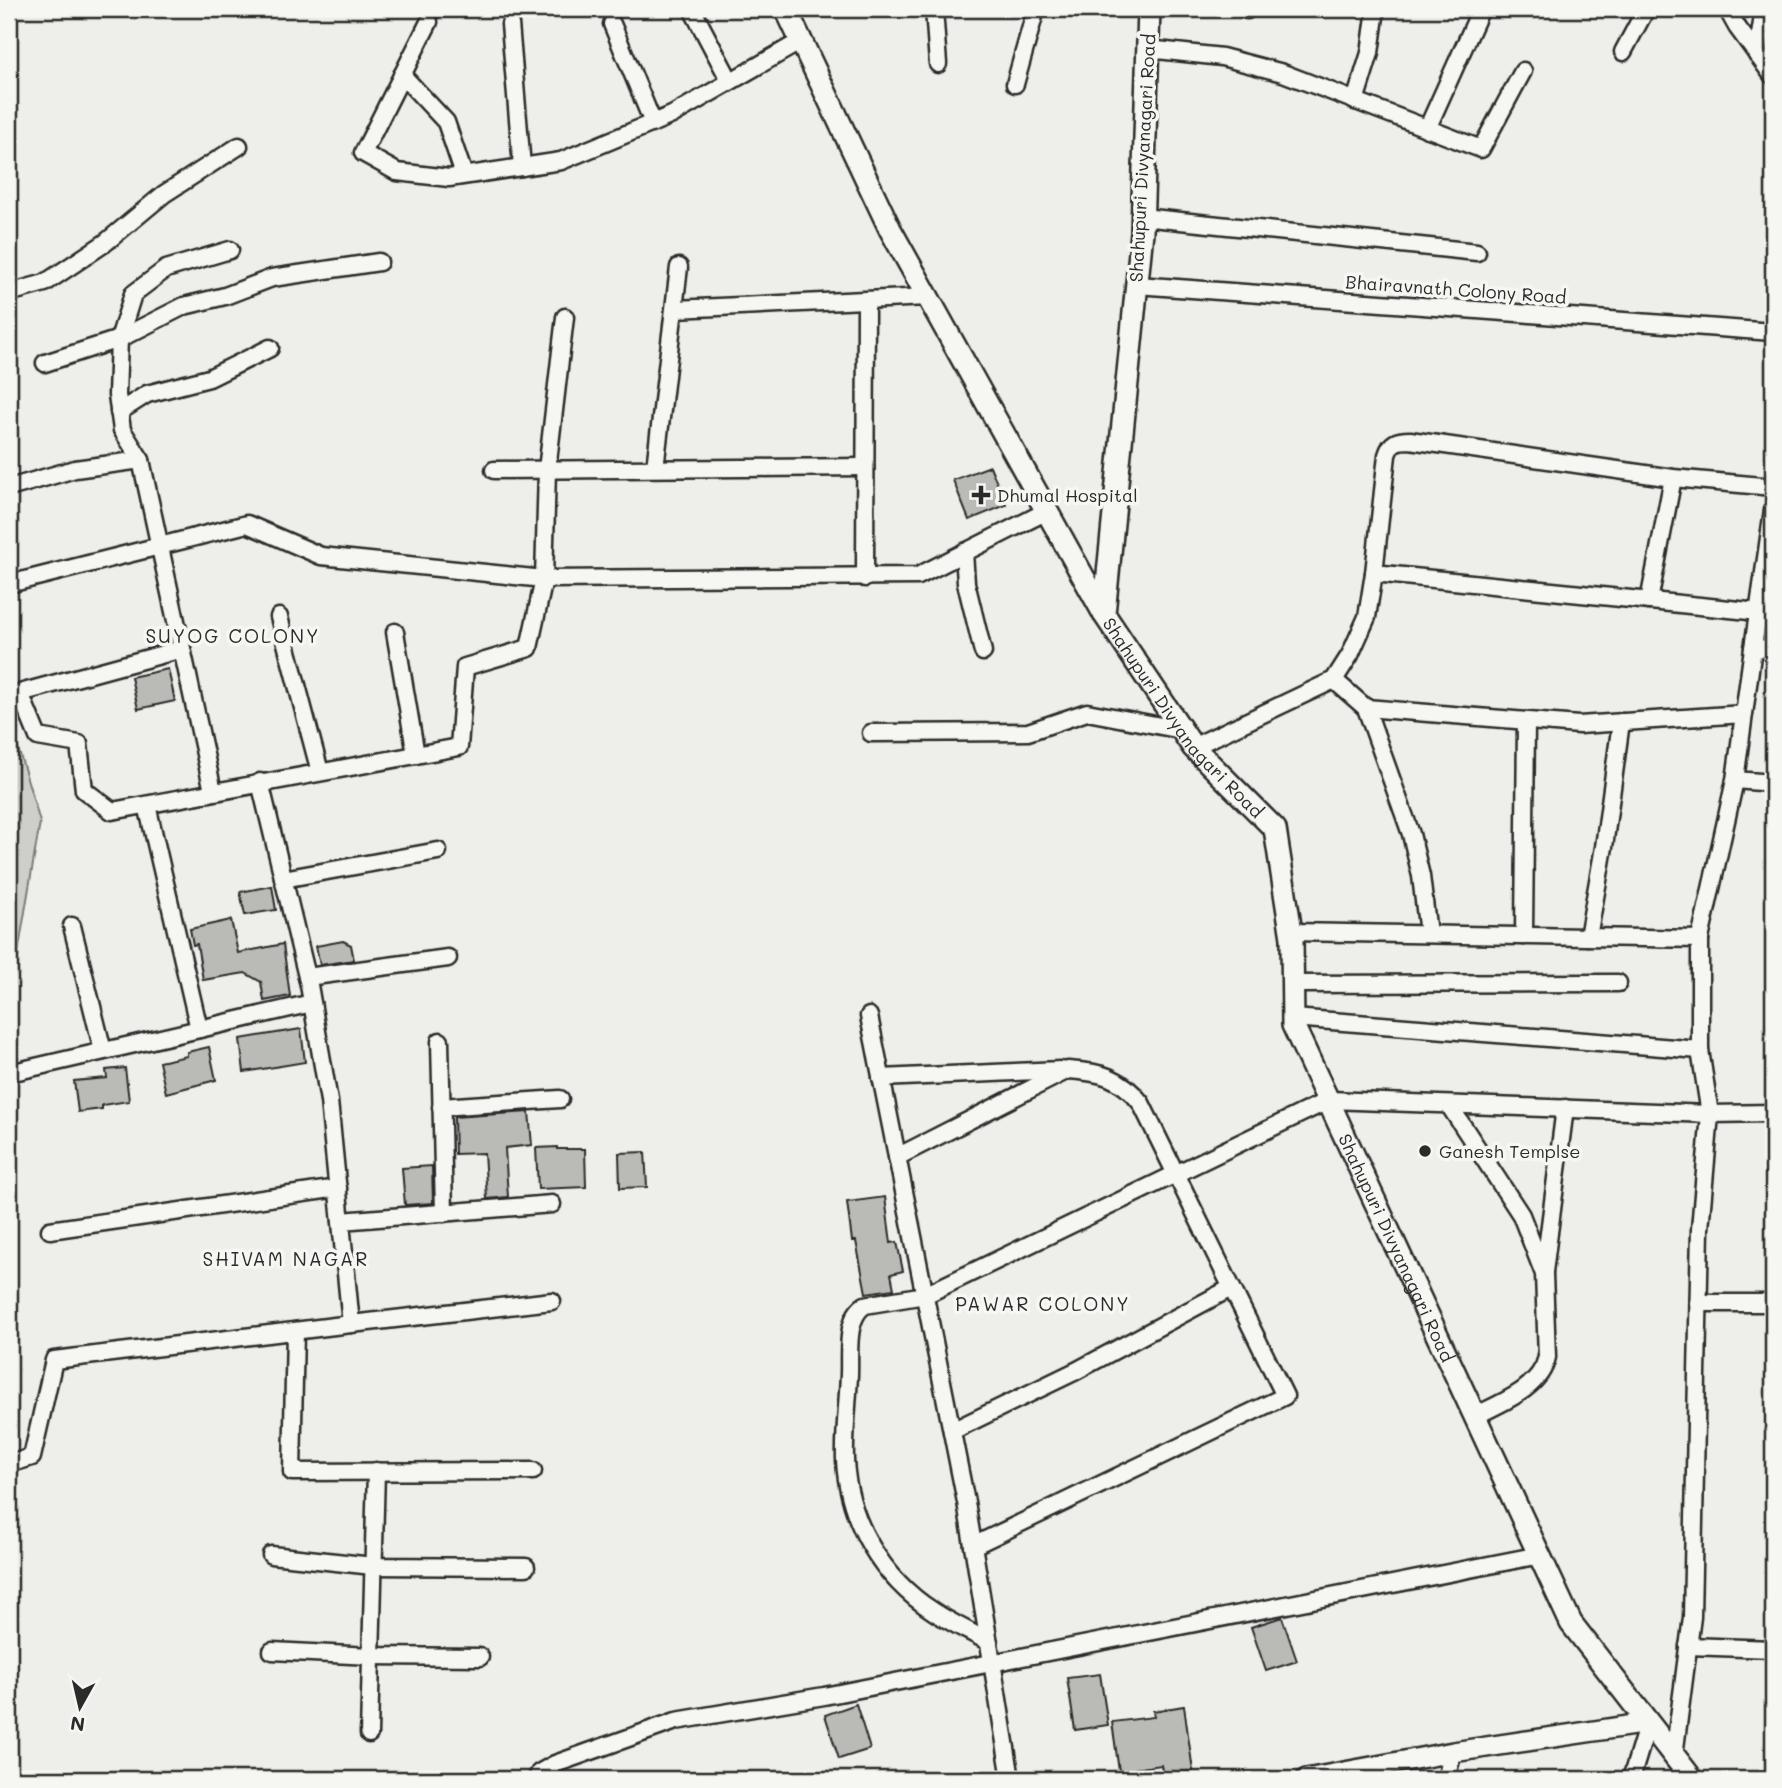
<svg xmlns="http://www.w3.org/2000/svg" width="1782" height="1788" font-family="Mali,sans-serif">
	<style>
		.green { fill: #cececa; stroke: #7c7c7a; stroke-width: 2 }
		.building { fill: #babab7; stroke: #2b2b2b; stroke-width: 2 }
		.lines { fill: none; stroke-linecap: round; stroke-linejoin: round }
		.service-casing { stroke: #2b2b2b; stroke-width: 13 }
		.minor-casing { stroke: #2b2b2b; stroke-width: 21 }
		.tertiary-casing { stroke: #2b2b2b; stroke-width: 24 }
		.secondary-casing { stroke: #2b2b2b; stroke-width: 26 }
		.service { stroke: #f6f6f2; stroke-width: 8 }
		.minor { stroke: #f6f6f2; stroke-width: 16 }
		.tertiary { stroke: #f6f6f2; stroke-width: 19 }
		.secondary { stroke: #f6f6f2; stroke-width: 21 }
		.poi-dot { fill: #2b2b2b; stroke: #f6f6f2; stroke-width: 2.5 }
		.labels { text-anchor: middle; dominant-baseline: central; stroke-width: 7; stroke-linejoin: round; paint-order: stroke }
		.street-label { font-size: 18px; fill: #2b2b2b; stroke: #f6f6f2 }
		.poi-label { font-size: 18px; fill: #2b2b2b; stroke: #f6f6f2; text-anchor: start }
		.neighbourhood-label { font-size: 19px; letter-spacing: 2px; fill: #2b2b2b; stroke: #f6f6f2 }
	</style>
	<rect width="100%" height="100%" fill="#eeeeea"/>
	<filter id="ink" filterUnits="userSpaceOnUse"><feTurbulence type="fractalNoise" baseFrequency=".0143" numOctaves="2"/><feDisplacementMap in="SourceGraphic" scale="14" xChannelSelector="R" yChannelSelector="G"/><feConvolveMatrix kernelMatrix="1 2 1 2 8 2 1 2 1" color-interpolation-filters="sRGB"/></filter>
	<g filter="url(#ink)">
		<polygon class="green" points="9,739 18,748 40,822 9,1007"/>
		<g class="building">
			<polygon points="990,466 1006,505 969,520 953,480"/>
			<polygon points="168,669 175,701 138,709 131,677"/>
			<polygon points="272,886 276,910 245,915 240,892"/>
			<polygon points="231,920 238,953 283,944 290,996 264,1001 261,982 245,973 203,980 197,944 193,945 190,929"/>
			<polygon points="343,941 351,945 354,960 320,965 316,946"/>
			<polygon points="301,1029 305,1062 244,1072 240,1039"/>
			<polygon points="209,1047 216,1080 166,1093 159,1062 187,1056 187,1052"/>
			<polygon points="125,1068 129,1101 102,1105 102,1109 78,1112 74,1081 107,1078 106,1070"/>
			<polygon points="529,1112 532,1145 505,1148 508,1197 487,1199 484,1153 455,1154 454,1117"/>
			<polygon points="557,1147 557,1149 585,1149 586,1187 538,1189 536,1148"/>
			<polygon points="645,1152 647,1187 620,1188 619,1153"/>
			<polygon points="432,1166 433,1203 405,1205 402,1168"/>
			<polygon points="885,1197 891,1243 897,1242 903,1271 891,1274 894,1289 866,1293 856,1241 852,1241 847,1202"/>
			<polygon points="1282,1617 1297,1661 1266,1671 1251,1627"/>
			<polygon points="1100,1674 1108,1725 1075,1730 1067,1678"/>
			<polygon points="856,1704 870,1749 839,1759 825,1715"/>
			<polygon points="1184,1706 1193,1771 1163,1775 1161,1765 1119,1771 1112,1722 1154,1717 1153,1711"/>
		</g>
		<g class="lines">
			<g class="service-casing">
				<polyline id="service" points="9,875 11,875"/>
			</g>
			<g class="minor-casing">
				<g id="minor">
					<polyline points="692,9 730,81"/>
					<polyline points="934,9 938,64"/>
					<polyline points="1247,9 1247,10"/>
					<polyline points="1727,9 1737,27 1773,76"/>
					<polyline points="429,22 363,153 397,172 449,178 561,161 672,115 801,41"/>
					<polyline points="510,24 522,167"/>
					<polyline points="612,24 653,123"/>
					<polyline points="1148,49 1222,57 1283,73 1481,149 1523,71"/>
					<polyline points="1623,52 1646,9"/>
					<polyline points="1757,55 1764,9"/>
					<polyline points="402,75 446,122 464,175"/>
					<polyline points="1015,84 1036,9"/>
					<polyline points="1355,101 1370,53 1376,9"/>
					<polyline points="1427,129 1481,9"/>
					<polyline points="1142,217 1477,252"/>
					<polyline points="1137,285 1773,332"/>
					<polyline points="9,293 45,283 105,243 164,194 239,146"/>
					<polyline points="675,309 928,297"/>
					<polyline points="45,363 119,339 184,306 225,296 272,278 379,262"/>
					<polyline points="119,412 147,394 209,378 270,348"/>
					<polyline points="655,468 679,267"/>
					<polyline points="494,470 865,467"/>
					<polyline points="9,488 75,469 141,460"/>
					<polyline points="1773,510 1753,648 1773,649"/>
					<polyline points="964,552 966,583 983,652"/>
					<polyline points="865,578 866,301"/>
					<polyline points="9,584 247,524 321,556 544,579 918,576 1047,511"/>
					<polyline points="1649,601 1673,478"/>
					<path d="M 1759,612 L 1374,573 L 1387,455 C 1391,442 1397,440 1410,440 L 1673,478 L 1773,487"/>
					<polyline points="279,617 320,772"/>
					<polyline points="395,632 416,755"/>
					<polyline points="1753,648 1735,780 1773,783"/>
					<polyline points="182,649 20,693 38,737 79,744 84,790 112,811 459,747 465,667 529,648 544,579 547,470 565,317"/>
					<polyline points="1334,680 1366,708 1579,725 1744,714"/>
					<polyline points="1366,708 1411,834 1421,876 1428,934"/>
					<polyline points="871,733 1028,732 1087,712 1182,730"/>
					<polyline points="1193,747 1334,680 1350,655 1367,617 1374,573"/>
					<polyline points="213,791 141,460 122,430 117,395 119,339 133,294 166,269 230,250"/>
					<polyline points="147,805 199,1029"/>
					<polyline points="283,879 438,851"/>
					<polyline points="72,926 103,1051"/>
					<polyline points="1291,932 1700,939 1735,780"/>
					<polyline points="1524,936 1526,721"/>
					<polyline points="1588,937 1604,847 1621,722"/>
					<polyline points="307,977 448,958"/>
					<polyline points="1293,984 1618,983"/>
					<polyline points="869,1016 966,1502 1011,1779"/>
					<polyline points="1293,1018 1700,1050 1700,939"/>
					<polyline points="440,1041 444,1213"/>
					<polyline points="18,1071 312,1003"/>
					<polyline points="881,1078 1061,1070"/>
					<path d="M 1449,1105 L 1521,1215 L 1544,1274 L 1547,1357 C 1540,1389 1502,1402 1475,1416"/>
					<polyline points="441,1107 560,1099"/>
					<path d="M 897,1157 L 1068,1070 C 1100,1072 1120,1076 1141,1103 L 1285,1396 L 973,1546"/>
					<polyline points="341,1221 552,1204"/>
					<polyline points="50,1230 338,1188"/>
					<polyline points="1544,1272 1565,1108"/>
					<polyline points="1698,1303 1773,1303"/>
					<polyline points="351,1324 552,1301"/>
					<polyline points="295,1331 292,1472 533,1471"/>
					<polyline points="952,1431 1076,1371 1231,1288"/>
					<polyline points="9,1464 32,1457 54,1360 351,1324 329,1101 309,985 260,782"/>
					<polyline points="271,1555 373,1566 526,1567"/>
					<path d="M 989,1642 C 971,1632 951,1623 933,1611 C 882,1578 848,1521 845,1460 C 844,1432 848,1402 849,1374 C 850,1352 845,1318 865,1305 L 925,1295 L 1329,1100 L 1710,1114 L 1700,1050"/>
					<polyline points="1688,1646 1773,1649"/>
					<polyline points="272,1651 371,1656 480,1657"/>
					<polyline points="369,1734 376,1471"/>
					<polyline points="1674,1756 1692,1617 1700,1229 1710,1114 1773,1113"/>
					<polyline points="537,1779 539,1773 555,1764 676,1721 824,1696 1540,1555"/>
					<polyline points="1446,1779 1453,1752"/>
					<polyline points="1631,1779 1648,1723"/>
				</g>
			</g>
			<g class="tertiary-casing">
				<polyline id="tertiary" points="1306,1779 1453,1752 1648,1723"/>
			</g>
			<g class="secondary-casing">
				<g id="secondary">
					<polyline points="786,9 890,229 1104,614"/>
					<path id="s1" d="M 1149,9 L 1142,232 L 1104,614 L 1193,747 L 1275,829 L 1292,938 L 1293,1025 L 1571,1623 L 1692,1779"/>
				</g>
			</g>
			<use href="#service" class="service"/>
			<use href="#minor" class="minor"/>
			<use href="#tertiary" class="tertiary"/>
			<use href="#secondary" class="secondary"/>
		</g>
	</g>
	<g class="poi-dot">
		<path d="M977.5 484.5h7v7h7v7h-7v7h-7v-7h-7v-7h7z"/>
		<circle cx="1425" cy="1151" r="7"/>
	</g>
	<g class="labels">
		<g class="street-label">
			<text transform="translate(1142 158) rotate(-87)">Shahupuri Divyanagari Road</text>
			<text transform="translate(1456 289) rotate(4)">Bhairavnath Colony Road</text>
			<text stroke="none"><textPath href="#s1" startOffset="738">Shahupuri Divyanagari Road</textPath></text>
			<text stroke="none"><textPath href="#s1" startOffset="1326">Shahupuri Divyanagari Road</textPath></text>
		</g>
		<g class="poi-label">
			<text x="997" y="495">Dhumal Hospital</text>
			<text x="1439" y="1151">Ganesh Templse</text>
		</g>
		<g class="neighbourhood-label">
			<text x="233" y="635">SUYOG COLONY</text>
			<text x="286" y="1258">SHIVAM NAGAR</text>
			<text x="1043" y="1303">PAWAR COLONY</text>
		</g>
	</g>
	<rect width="1782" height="1788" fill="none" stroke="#f6f6f2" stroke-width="35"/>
	<rect x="18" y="18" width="1747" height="1753" fill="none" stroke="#2b2b2b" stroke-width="2.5" filter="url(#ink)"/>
	<g transform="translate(80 1707) rotate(188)" stroke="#f6f6f2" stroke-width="5" paint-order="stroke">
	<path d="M0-5L12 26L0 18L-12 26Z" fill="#2b2b2b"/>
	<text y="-10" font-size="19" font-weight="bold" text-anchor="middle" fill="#2b2b2b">N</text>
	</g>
</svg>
